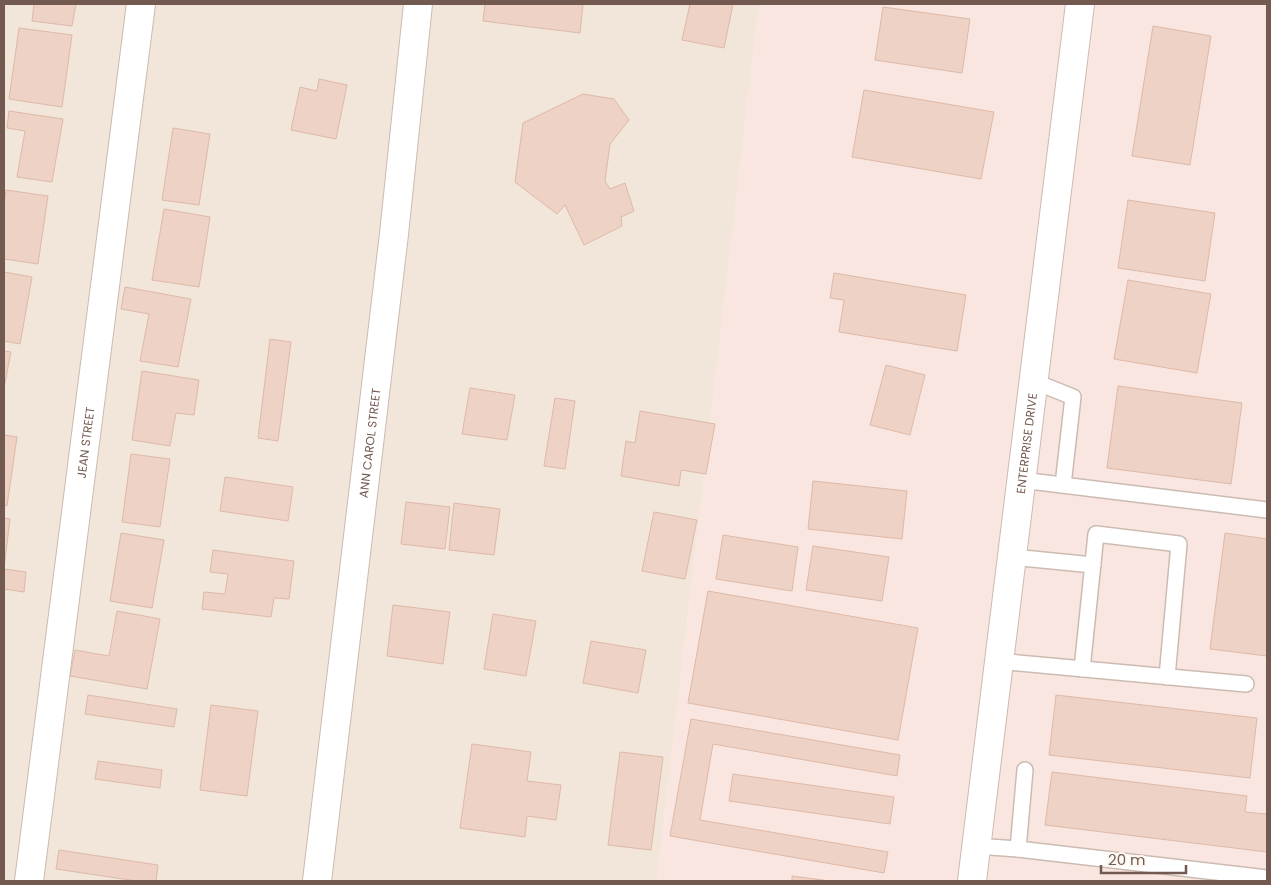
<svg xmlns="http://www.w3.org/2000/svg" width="1271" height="885" font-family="Poppins,sans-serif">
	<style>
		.residential { fill: #f2e5da }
		.commercial { fill: #fae6e0 }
		.building { fill: #edd2c5; stroke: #deb9a7 }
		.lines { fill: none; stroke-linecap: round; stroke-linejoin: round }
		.service-casing { stroke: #ccbbb1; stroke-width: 18 }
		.minor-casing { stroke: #ccbbb1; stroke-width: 30 }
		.tertiary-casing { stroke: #ccbbb1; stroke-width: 30 }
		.service { stroke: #fff; stroke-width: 15 }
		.minor { stroke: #fff; stroke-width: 28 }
		.tertiary { stroke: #fff; stroke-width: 28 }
		.labels { text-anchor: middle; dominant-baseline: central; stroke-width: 4; stroke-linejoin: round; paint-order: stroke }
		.street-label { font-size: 12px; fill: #735a50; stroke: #fdf8f1 }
	</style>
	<rect width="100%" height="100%" fill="#fbf3eb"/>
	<polygon class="residential" points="4,4 759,4 657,881 4,881"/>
	<polygon class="commercial" points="759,4 1267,4 1267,881 657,881"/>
	<g class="building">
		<polygon points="34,4 76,4 72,26 32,21"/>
		<polygon points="485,4 583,4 580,33 483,21"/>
		<polygon points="690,4 733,4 724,48 682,40"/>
		<polygon points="883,7 970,19 962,73 875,60"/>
		<polygon points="1153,26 1211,36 1190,165 1132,156"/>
		<polygon points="19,28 72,35 62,107 9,99"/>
		<polygon points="319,79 347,85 336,139 291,130 300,87 317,91"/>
		<polygon points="864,90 994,112 981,179 852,157"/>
		<polygon points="583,94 614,99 629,120 610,144 605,181 610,189 625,183 634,211 621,217 622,226 584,245 565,205 557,214 515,182 523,123"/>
		<polygon points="9,111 63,119 52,182 17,177 25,131 7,128"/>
		<polygon points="173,128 210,134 199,205 162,200"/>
		<polygon points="6,190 48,196 38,264 4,259 4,205"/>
		<polygon points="1128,200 1215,213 1205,281 1118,268"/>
		<polygon points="164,209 210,217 199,287 152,280"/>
		<polygon points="4,272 32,277 20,344 4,341"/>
		<polygon points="834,273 966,295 957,351 839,332 844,300 830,298"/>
		<polygon points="1128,280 1211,294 1197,373 1114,359"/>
		<polygon points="125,287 191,299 178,367 140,361 149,314 121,309"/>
		<polygon points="270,339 291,342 278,441 258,438"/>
		<polygon points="4,351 11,352 4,388"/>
		<polygon points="886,365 925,375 910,435 870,425"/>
		<polygon points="142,371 199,380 194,415 176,413 170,446 132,440"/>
		<polygon points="1118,386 1242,403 1231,484 1107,468"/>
		<polygon points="470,388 515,395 507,440 462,434"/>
		<polygon points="555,398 575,401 565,469 544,466"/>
		<polygon points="640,411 715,424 706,474 681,470 679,486 621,476 626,441 635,443"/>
		<polygon points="4,435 17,437 7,506 4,505"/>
		<polygon points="131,454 170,459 160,527 122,522"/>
		<polygon points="225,477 293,487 288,521 220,511"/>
		<polygon points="813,481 907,491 902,539 808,529"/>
		<polygon points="406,502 450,507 445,549 401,544"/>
		<polygon points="454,503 500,509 494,555 449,550"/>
		<polygon points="654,512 697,520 685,579 642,571"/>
		<polygon points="4,518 10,519 4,568"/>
		<polygon points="121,533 164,540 152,608 110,601"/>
		<polygon points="1225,533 1267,539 1267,656 1210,649"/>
		<polygon points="723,535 798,547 792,591 716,579"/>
		<polygon points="813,546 889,557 882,601 806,590"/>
		<polygon points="213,550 294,561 289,599 274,598 271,617 202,609 204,592 225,594 228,574 210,572"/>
		<polygon points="4,569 26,572 24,592 4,589"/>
		<polygon points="708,591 918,628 898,740 688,703"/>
		<polygon points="393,605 450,612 443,664 387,656"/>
		<polygon points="117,611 160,619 147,689 70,676 75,650 109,656"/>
		<polygon points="493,614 536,621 526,676 484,669"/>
		<polygon points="591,641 646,650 638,693 583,683"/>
		<polygon points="88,695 177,709 174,727 85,714"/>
		<polygon points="1056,695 1257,718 1250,778 1049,755"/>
		<polygon points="211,705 258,711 247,796 200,790"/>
		<polygon points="691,719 900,755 897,776 713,744 700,820 888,852 884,873 670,836"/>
		<polygon points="472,744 531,752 527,781 561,785 556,820 527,816 525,837 460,828"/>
		<polygon points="620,752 663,757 651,850 608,845"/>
		<polygon points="98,761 162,770 160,788 95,779"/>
		<polygon points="1052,772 1247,796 1245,812 1267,814 1267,852 1045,825"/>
		<polygon points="733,774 894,797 890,824 729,801"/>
		<polygon points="59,850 158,865 156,881 137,881 56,869"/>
		<polygon points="792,876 830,881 792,881"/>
	</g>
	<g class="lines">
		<g class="service-casing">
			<g id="service">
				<polyline points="1033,381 1073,397 1063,485"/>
				<polyline points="1021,480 1267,510"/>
				<polyline points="1012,557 1093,565"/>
				<polyline points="998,661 1246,684"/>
				<polyline points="1082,669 1096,534 1179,544 1167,677"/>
				<polyline points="976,846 1018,849 1267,878"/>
				<polyline points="1018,849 1025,770"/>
			</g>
		</g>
		<g class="minor-casing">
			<g id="minor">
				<path id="s1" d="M 29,881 L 141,4"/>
				<path id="s2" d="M 317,881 L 394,234 L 418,4"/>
			</g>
		</g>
		<g class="tertiary-casing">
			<g id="tertiary">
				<path id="s3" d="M 972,881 L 1080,4"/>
			</g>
		</g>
		<use href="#service" class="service"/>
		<use href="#minor" class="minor"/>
		<use href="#tertiary" class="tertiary"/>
	</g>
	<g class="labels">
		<g class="street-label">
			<text stroke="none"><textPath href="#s1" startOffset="442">JEAN STREET</textPath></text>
			<text stroke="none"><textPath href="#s2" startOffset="441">ANN CAROL STREET</textPath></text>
			<text stroke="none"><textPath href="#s3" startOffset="441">ENTERPRISE DRIVE</textPath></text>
		</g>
	</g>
	<rect width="1271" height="885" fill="none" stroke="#735a50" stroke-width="10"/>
	<path d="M1101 865v8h85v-8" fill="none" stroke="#735a50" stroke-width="2.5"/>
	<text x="1108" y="865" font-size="15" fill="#735a50" stroke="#fdf8f1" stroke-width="4" paint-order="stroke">20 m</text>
</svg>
